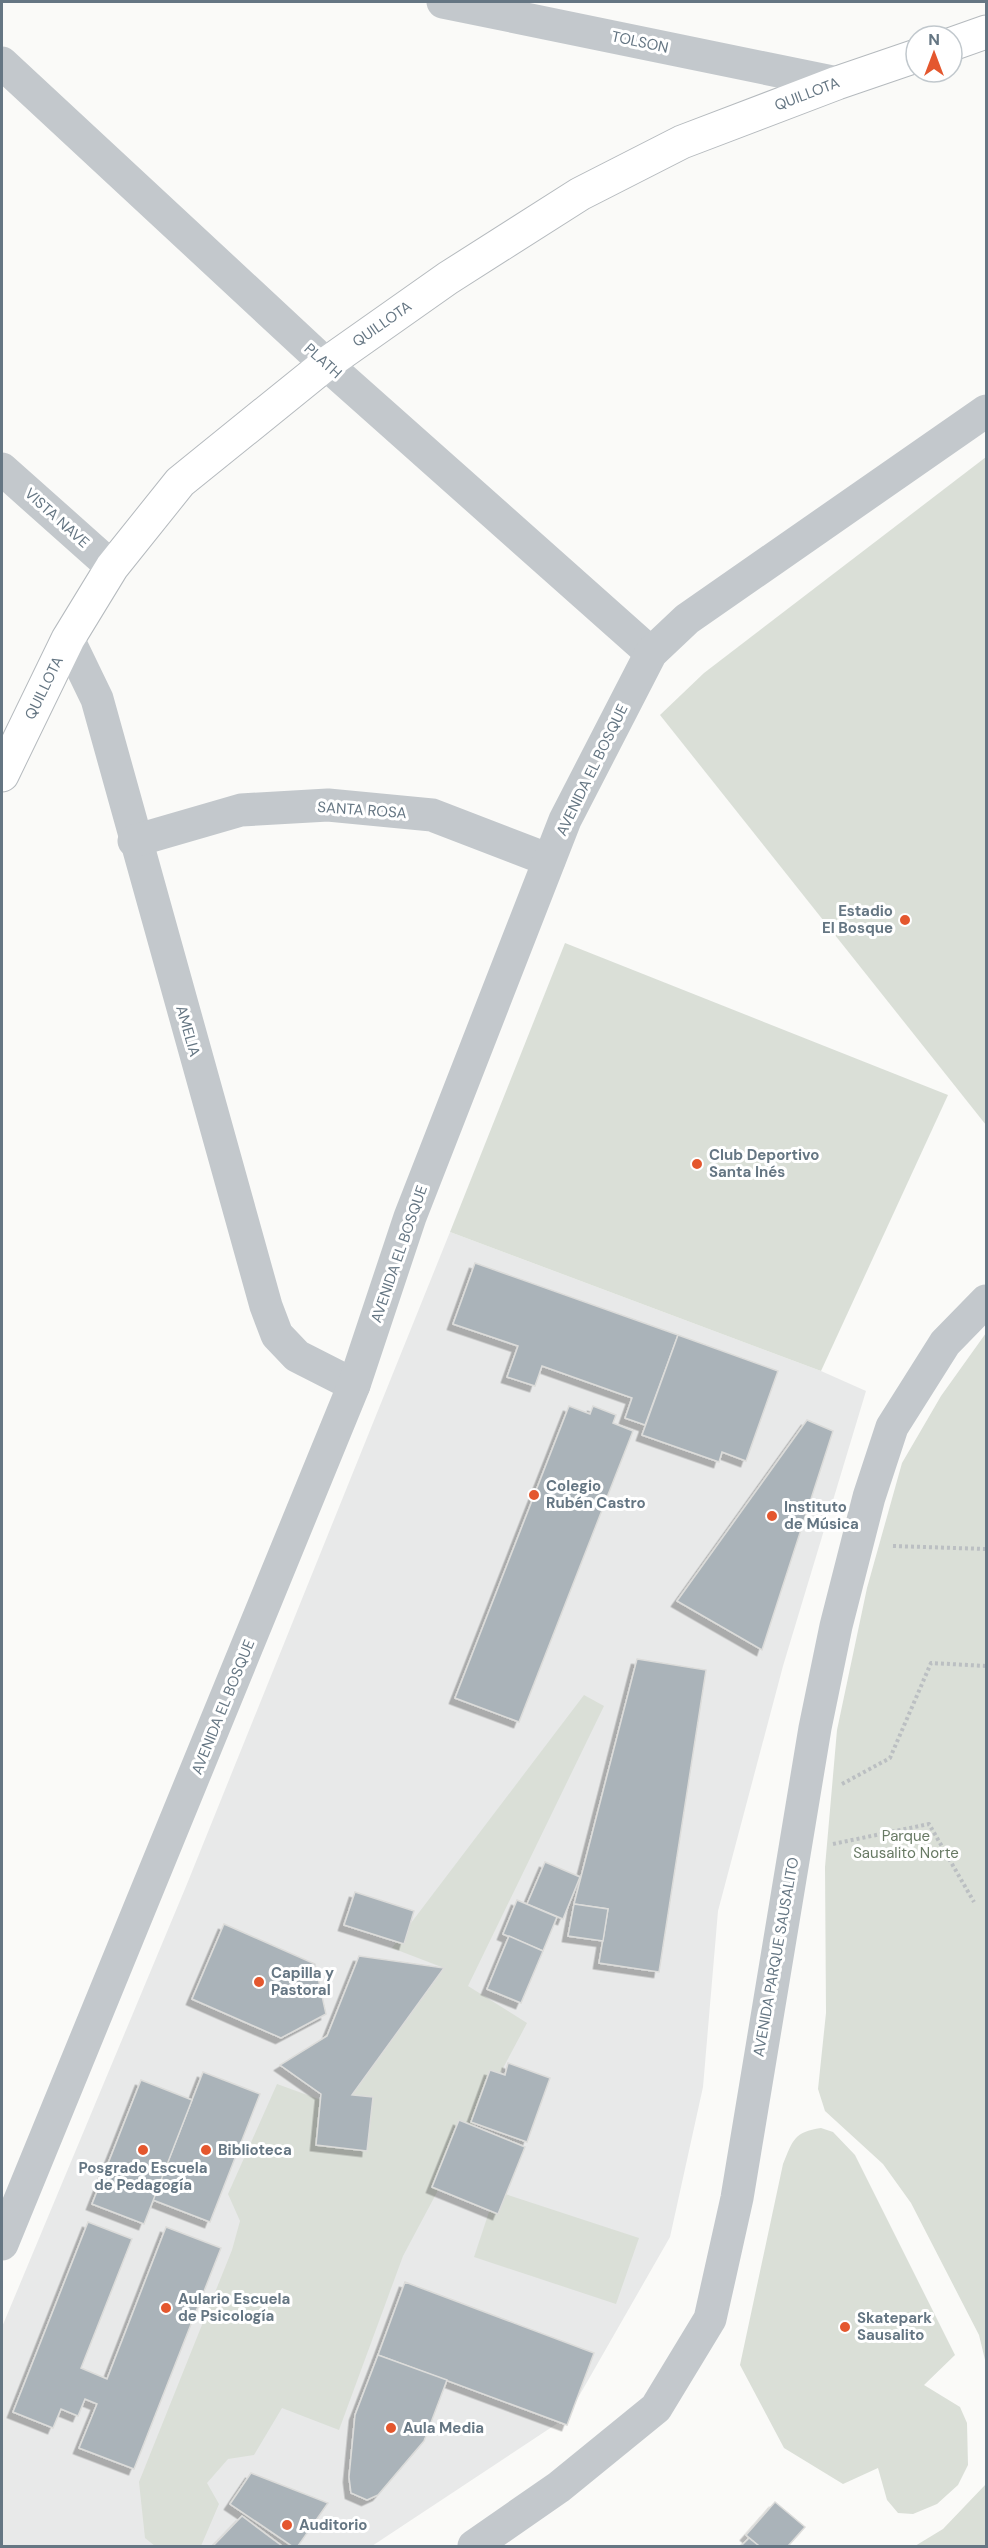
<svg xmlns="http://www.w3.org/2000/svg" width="988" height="2548" font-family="'DM Sans',sans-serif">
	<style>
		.built { fill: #e8e9e9 }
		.green { fill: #dadfd7 }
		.building { fill: #aab3b9; stroke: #dcdcda; stroke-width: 1.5; filter: url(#shadow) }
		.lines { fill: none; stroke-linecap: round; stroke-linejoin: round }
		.major-casing { stroke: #b5babe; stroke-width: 35 }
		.path { stroke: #bbbfc2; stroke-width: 4; stroke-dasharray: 3 3; stroke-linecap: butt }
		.minor { stroke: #c3c8cc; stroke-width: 33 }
		.major { stroke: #fff; stroke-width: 33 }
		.poi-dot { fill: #e4572e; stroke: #fff; stroke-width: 2 }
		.labels { text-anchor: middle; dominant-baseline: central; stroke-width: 6; stroke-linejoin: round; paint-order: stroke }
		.street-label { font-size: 15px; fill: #657683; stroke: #fff }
		.poi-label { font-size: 15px; font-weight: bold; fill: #657683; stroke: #fff; text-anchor: start }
		.park-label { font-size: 15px; fill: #687a64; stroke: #fff }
	</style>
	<defs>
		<filter id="shadow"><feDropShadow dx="-5.5" dy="5.5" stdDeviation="0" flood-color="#0004"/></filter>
	</defs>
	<rect width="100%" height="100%" fill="#fafaf8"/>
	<polygon class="built" points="450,1232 821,1371 866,1391 783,1666 718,1911 703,2087 670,2237 567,2417 372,2546 2,2546 2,2327 187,1884"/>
	<g class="green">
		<polygon points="986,457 986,1125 660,715 704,673"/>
		<polygon points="565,943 948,1095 821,1371 450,1232"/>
		<polygon points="986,1333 986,2364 979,2335 911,2203 883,2164 825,2111 818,2089 826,2013 825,1867 837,1730 867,1588 902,1463 941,1396"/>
		<polygon points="584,1695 604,1706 468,1986 527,2023 403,2256 339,2430 282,2408 254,2455 228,2459 207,2483 219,2504 201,2546 155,2546 145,2538 139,2482 232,2250 240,2221 228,2194 277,2084 335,2105 444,1968 392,1948"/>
		<path d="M 821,2128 L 833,2132 L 855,2155 L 955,2355 L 924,2385 L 960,2407 L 967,2423 L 968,2465 L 958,2485 L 937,2504 L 913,2514 L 898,2513 L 887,2500 L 878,2468 L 843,2484 L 784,2448 L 740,2365 L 783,2164 C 793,2140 794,2132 821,2128 Z"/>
		<polygon points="496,2191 639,2238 616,2304 474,2257"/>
		<polygon points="986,2484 986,2546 915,2546 943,2529"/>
	</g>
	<g class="building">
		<polygon points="475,1263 678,1335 645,1425 625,1418 632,1398 542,1366 535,1386 507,1377 518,1346 453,1324"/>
		<polygon points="678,1335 778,1371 746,1461 722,1452 719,1462 642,1435"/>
		<polygon points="569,1406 590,1414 593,1406 616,1415 613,1423 633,1431 519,1722 455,1698"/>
		<polygon points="807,1420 833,1431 762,1650 677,1601"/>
		<polygon points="637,1659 706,1670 659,1972 599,1963 608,1909 574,1904"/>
		<polygon points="545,1862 580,1877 563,1919 527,1904"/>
		<polygon points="355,1892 414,1911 404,1944 344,1925"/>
		<polygon points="517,1900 557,1917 543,1951 503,1934"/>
		<polygon points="574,1904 608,1909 603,1941 568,1936"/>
		<polygon points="224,1924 315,1964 326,2014 281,2038 192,1999"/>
		<polygon points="509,1936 543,1951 521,2003 487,1989"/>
		<polygon points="359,1956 444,1968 352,2095 373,2097 367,2151 316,2145 321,2094 280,2065 327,2036"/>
		<polygon points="508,2063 550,2078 527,2142 471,2122 490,2070 505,2075"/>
		<polygon points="203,2072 260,2094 210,2222 153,2200"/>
		<polygon points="141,2080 192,2100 144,2224 92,2204"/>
		<polygon points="459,2120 525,2147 498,2214 432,2187"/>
		<polygon points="88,2222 132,2239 81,2368 107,2379 166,2227 221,2248 134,2469 79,2448 97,2404 85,2399 78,2416 61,2409 53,2428 13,2412"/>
		<polygon points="405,2282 594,2353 567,2425 378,2355"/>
		<polygon points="378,2355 447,2380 424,2441 378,2495 367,2500 351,2493 349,2477 355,2415"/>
		<polygon points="251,2473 328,2503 298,2546 292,2546 230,2504"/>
		<polygon points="775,2502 805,2527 788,2546 759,2546 746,2535"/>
		<polygon points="242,2516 282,2546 213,2546"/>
		<polygon points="749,2538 759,2546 741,2546"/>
	</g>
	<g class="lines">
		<g class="major-casing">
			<g id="major">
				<polyline points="952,44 986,32"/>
				<polyline points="2,775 68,639 112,567 180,482 326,364 448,278 580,194 682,142 837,83 916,56"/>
			</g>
		</g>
		<g class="path">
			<polyline points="893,1546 986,1549"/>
			<polyline points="842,1784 890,1758 931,1663 986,1666"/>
			<polyline points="833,1844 929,1824 974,1902"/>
		</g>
		<g class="minor">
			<polyline points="443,2 837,83"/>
			<polyline points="2,63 326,364 651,653"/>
			<polyline points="2,469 112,567"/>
			<polyline points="68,639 97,699 266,1306 277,1335 297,1356 354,1385"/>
			<polyline points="134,841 241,810 328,805 432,815 549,860"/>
			<polyline points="2,2244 354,1385 410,1217 565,820 651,653 687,619 986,411"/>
			<polyline points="474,2546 559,2487 656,2408 710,2319 737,2198 815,1728 836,1626 869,1497 892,1427 945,1343 986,1301"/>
		</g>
		<use href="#major" class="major"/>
	</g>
	<g class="poi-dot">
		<circle cx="905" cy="920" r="6"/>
		<circle cx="697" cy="1164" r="6"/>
		<circle cx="534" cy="1495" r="6"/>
		<circle cx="772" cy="1516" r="6"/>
		<circle cx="259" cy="1982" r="6"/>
		<circle cx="143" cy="2150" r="6"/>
		<circle cx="206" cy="2150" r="6"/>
		<circle cx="166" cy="2308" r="6"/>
		<circle cx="845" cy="2327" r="6"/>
		<circle cx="391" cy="2428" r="6"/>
		<circle cx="287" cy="2525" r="6"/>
	</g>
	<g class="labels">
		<g class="street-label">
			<text transform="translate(640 42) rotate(12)">TOLSON</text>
			<text transform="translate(807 94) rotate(-21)">QUILLOTA</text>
			<text transform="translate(382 324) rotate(-35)">QUILLOTA</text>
			<text transform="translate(323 361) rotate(42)">PLATH</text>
			<text transform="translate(57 518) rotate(42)">VISTA NAVE</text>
			<text transform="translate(44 688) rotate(-64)">QUILLOTA</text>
			<text transform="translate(592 770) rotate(-64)">AVENIDA EL BOSQUE</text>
			<text transform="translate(362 810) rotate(4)">SANTA ROSA</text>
			<text transform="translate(188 1031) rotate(74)">AMELIA</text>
			<text transform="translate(399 1254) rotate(-71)">AVENIDA EL BOSQUE</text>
			<text transform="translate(223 1707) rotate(-68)">AVENIDA EL BOSQUE</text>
			<text transform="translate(776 1957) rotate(-80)">AVENIDA PARQUE SAUSALITO</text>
		</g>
		<g class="poi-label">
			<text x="893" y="911" text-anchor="end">Estadio<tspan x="893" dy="17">El Bosque</tspan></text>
			<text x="709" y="1155">Club Deportivo<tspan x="709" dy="17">Santa Inés</tspan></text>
			<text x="546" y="1486">Colegio<tspan x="546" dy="17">Rubén Castro</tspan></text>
			<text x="784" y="1507">Instituto<tspan x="784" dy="17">de Música</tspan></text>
			<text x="271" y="1973">Capilla y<tspan x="271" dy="17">Pastoral</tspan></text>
			<text x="218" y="2150">Biblioteca</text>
			<text x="143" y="2168" text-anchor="middle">Posgrado Escuela<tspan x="143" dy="17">de Pedagogía</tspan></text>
			<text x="178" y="2299">Aulario Escuela<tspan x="178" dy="17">de Psicología</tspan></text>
			<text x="857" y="2318">Skatepark<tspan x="857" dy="17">Sausalito</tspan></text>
			<text x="403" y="2428">Aula Media</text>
			<text x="299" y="2525">Auditorio</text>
		</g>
		<g class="park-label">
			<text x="906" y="1836">Parque<tspan x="906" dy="17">Sausalito Norte</tspan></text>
		</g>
	</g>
	<rect width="988" height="2548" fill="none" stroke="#657683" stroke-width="6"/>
	<g transform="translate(934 54)"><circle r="28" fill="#ffffff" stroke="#c1c8cd" stroke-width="1.5"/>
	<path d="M0-4.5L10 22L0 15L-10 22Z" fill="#e4572e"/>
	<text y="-9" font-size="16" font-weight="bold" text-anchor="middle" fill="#657683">N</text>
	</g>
</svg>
